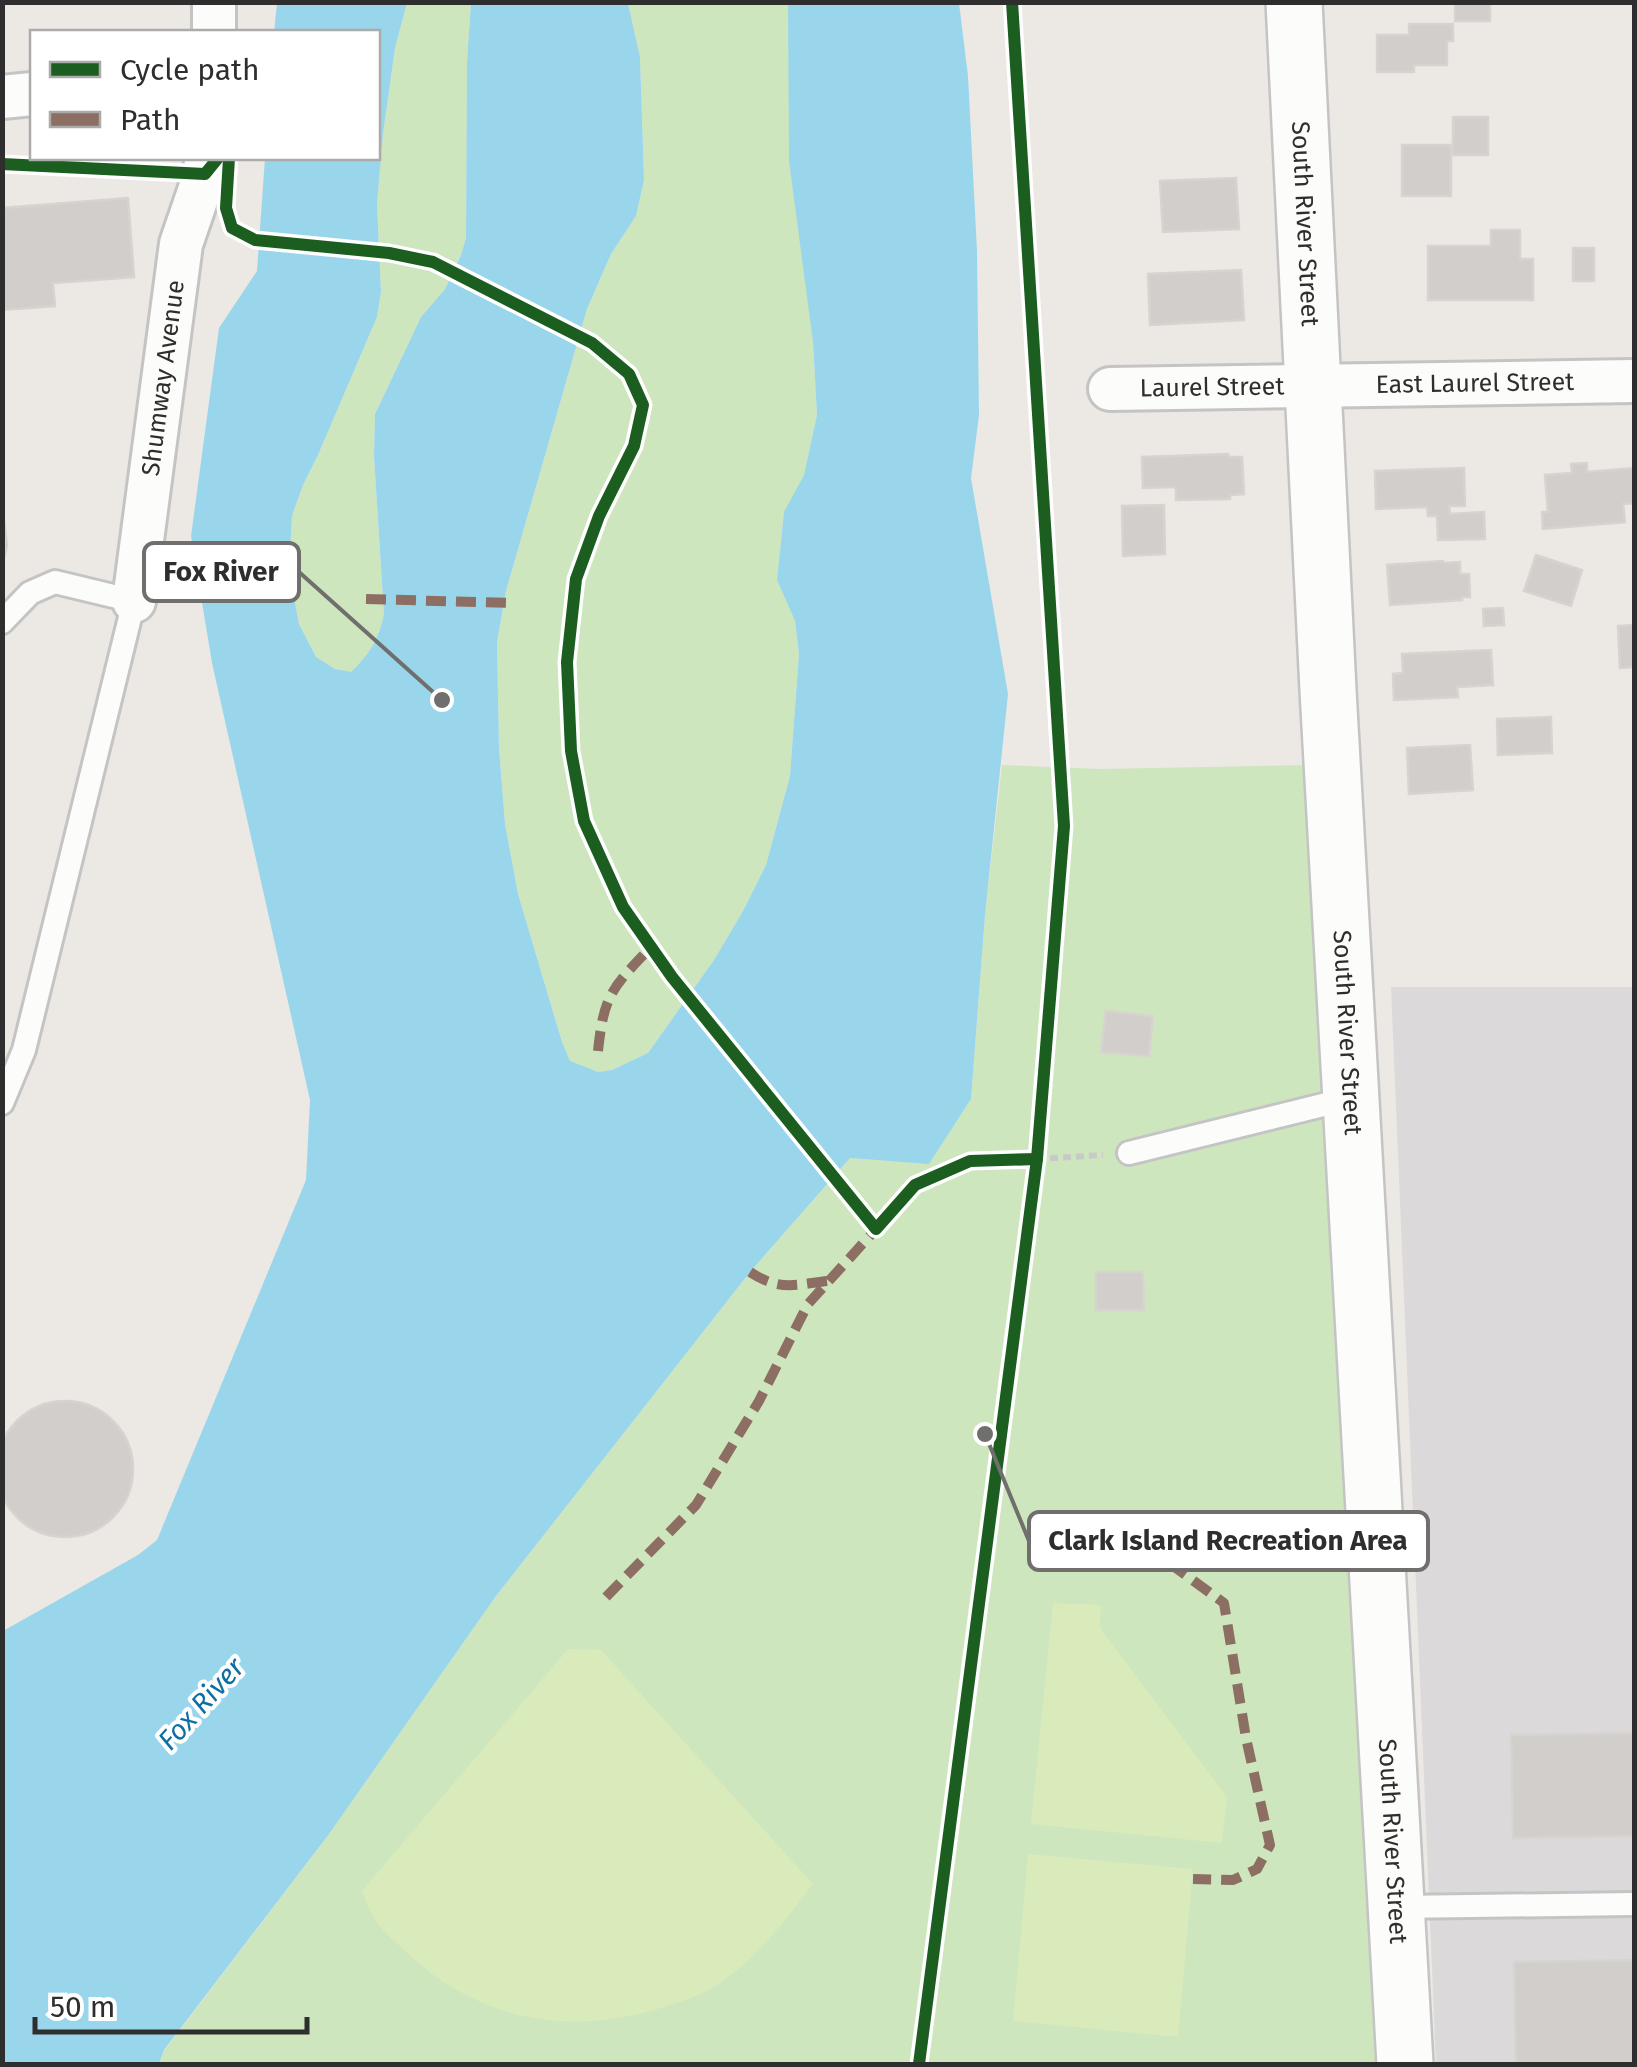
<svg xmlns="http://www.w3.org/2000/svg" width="1637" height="2067" font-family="'Fira Sans',sans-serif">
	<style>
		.industrial { fill: #dcd9db }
		.green { fill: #cee6be }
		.pitch { fill: #d9eabb }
		.water { fill: #99d6ec }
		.building { fill: #d1cecb; stroke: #d7d4d0; stroke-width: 2.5 }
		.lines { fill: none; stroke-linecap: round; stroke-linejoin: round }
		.lane-casing { stroke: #c5c4c5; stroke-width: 28 }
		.street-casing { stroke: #c5c4c5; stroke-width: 48 }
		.secondary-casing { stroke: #c5c4c5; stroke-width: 60 }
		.path { stroke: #c9c9c8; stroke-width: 6; stroke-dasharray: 8 5; stroke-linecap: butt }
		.lane { stroke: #fcfcfb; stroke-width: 22 }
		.street { stroke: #fcfcfb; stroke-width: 42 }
		.secondary { stroke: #fcfcfb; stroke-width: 55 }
		.quiet { stroke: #8d6e63; stroke-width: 10; stroke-dasharray: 20 10; stroke-linecap: butt }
		.cycleway-casing { stroke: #fff; stroke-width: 19 }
		.cycleway { stroke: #1b5e20; stroke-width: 12 }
		.labels { text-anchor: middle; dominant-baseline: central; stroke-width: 8; stroke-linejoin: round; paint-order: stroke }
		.street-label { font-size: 25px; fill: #2e2e2e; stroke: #fff }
		.water-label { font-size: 28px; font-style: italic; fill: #0d6fa3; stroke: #fff }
		.leader { fill: none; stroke: #706f6e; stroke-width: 4 }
		.callout-dot { fill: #706f6e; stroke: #fff; stroke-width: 4 }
		.callout { fill: #fff; stroke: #706f6e; stroke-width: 4 }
		.callout-label { font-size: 28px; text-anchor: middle; font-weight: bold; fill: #2e2e2e }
	</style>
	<rect width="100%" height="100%" fill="#ece8e4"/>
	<polygon class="industrial" points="1391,987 1634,987 1634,2064 1436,2064"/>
	<g class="green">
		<path d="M 407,3 L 471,3 L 467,61 L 466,238 L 461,255 L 445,289 L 421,317 L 375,414 L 374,456 L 384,614 C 379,639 369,654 351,673 L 335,669 L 316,657 L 299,624 L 289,571 L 292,516 L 303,485 L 318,455 L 377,317 L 381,292 L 377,204 L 383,134 L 395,48 Z"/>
		<polygon points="628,3 788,3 789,48 813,342 817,415 804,476 784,513 777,580 795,621 799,654 790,776 766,865 743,911 714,960 648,1053 612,1070 598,1072 570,1062 562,1042 518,894 505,824 499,748 497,642 506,591 587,309 611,254 636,216 644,180 640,57"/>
		<polygon points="1002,765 1100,769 1311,765 1380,2064 159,2064 164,2051 329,1834 496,1596 750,1272 850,1158 929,1163 971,1099 985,915"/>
	</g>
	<g class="pitch">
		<polygon points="1053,1603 1101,1605 1100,1628 1227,1797 1222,1843 1031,1824"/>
		<path d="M 568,1649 L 601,1650 L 813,1884 C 783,1923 755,1962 712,1988 C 693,1999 668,2006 647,2012 C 558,2035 473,2016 406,1952 C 398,1944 386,1935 379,1925 C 371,1916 367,1902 362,1891 Z"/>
		<polygon points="1028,1854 1193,1869 1178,2037 1013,2021"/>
	</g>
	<path class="water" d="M 277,3 L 407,3 L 395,48 L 383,134 L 377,204 L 381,292 L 377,317 L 318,455 L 303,485 L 292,516 L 289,571 L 299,624 L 316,657 L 335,669 L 351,672 C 369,655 379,639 384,614 L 374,456 L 375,414 L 421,317 L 445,289 L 461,255 L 466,238 L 467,61 L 471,3 L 628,3 L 640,57 L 644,180 L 636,216 L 611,254 L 587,309 L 506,591 L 497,642 L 499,748 L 505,824 L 518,894 L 562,1042 L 570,1061 L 598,1072 L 612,1070 L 648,1053 L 714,960 L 743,911 L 766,865 L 790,776 L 799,654 L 795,621 L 777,580 L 784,512 L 804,475 L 817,415 L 813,342 L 789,161 L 788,3 L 959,3 L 968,76 L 977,251 L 979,415 L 971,478 L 1008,694 L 985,915 L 971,1099 L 929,1164 L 850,1158 L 750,1272 L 496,1596 L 329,1834 L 164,2050 L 159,2064 L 3,2064 L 3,1631 L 138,1555 L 157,1540 L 306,1180 L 310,1100 L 212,663 L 191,536 L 219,328 L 257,271 L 265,158 L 378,158 L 378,32 L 274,32 Z"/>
	<g class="building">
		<rect x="1455" y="2" width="35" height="19"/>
		<polygon points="1409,24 1453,24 1453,41 1447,41 1447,65 1414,65 1414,72 1377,72 1377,35 1409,35"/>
		<rect x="1453" y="117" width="35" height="38"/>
		<rect x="1402" y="145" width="49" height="51"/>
		<polygon points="1236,178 1239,229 1163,232 1160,181"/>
		<polygon points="128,198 134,277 53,283 55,306 2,310 2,208"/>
		<polygon points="1491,230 1520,230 1520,259 1533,259 1533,300 1428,300 1428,246 1491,246"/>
		<rect x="1573" y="248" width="21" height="33"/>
		<polygon points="1241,270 1244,320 1150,325 1148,274"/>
		<polygon points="1228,454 1229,457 1242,457 1244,494 1230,495 1230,499 1176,500 1176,487 1143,488 1142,457"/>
		<polygon points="1587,463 1587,472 1634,468 1634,503 1623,504 1625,522 1543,529 1542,512 1548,512 1545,475 1572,473 1571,464"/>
		<polygon points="1464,468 1465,506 1449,506 1450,514 1484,512 1485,539 1438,540 1437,516 1428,516 1427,507 1376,509 1375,471"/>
		<polygon points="2,504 7,546 2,565"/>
		<polygon points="1164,505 1165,554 1123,556 1122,506"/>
		<polygon points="1536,555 1582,570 1571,606 1524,591"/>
		<polygon points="1443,561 1444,563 1460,562 1460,574 1469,574 1470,597 1462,597 1462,600 1390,605 1387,565"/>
		<polygon points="1503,608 1504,625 1484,626 1483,609"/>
		<polygon points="1634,625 1634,667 1620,668 1618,626"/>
		<polygon points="1491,650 1493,685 1457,687 1458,697 1394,700 1393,674 1403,673 1402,654"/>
		<polygon points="1551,717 1552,753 1498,755 1497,719"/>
		<polygon points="1470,745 1473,790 1409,794 1407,748"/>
		<polygon points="1106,1011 1153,1016 1149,1056 1101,1052"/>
		<polygon points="1096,1272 1143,1272 1144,1310 1096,1310"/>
		<circle cx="65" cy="1469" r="68"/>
		<polygon points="1634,1733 1634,1836 1513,1838 1511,1735"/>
		<polygon points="1634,1960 1634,2063 1516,2064 1514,1962"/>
	</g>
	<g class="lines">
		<g class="lane-casing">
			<g id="lane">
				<polyline points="2,622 30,593 55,582 134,601 24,1050 2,1103"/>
				<polyline points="1129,1153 1351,1098"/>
				<polyline points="1397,1907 1634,1904"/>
			</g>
		</g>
		<g class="street-casing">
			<g id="street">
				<polyline points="214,32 214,2"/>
				<polyline points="2,97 32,94"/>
				<path id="s1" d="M 1110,389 L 1634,381"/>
				<path id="s2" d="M 134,601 L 181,244 L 205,174 L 206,158"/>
			</g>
		</g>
		<g class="secondary-casing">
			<g id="secondary">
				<path id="s3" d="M 1294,2 L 1328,690 L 1405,2064"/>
			</g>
		</g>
		<polyline class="path" points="1037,1159 1103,1155"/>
		<use href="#lane" class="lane"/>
		<use href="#street" class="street"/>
		<use href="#secondary" class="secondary"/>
		<g class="quiet">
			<polyline points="366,599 512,603"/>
			<path d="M 598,1051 C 604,994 612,988 651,947"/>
			<path d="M 750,1272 C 779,1291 794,1285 827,1281"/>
			<polyline points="1169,1563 1224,1603 1246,1738 1270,1845 1257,1869 1233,1880 1193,1879"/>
			<polyline points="606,1597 696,1505 759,1401 808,1304 876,1229"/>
		</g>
		<g class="cycleway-casing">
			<g id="cycleway">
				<polyline points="229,158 226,208 232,228 255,240 389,253 433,262 592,343 629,374 643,405 634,446 599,516 576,579 567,662 571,751 584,821 623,907 672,977 876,1229 915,1185 970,1161 1037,1159"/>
				<polyline points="2,164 205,174 218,158"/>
				<polyline points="919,2064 1037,1159 1064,826 1012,2"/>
			</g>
		</g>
		<use href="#cycleway" class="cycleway"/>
	</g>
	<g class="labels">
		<g class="street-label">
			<text stroke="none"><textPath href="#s3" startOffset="222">South River Street</textPath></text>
			<text stroke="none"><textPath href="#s2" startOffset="225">Shumway Avenue</textPath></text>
			<text stroke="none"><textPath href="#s1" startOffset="365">East Laurel Street</textPath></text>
			<text stroke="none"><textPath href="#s1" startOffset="102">Laurel Street</textPath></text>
			<text stroke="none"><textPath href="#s3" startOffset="1032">South River Street</textPath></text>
			<text stroke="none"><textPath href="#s3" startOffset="1842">South River Street</textPath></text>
		</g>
		<g class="water-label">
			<text transform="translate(201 1704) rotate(-48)">Fox River</text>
		</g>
	</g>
	<path class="leader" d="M442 700L299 572M985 1434L1029 1541"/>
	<g class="callout-dot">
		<circle cx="442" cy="700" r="10"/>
		<circle cx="985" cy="1434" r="10"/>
	</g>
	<g class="callout">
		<rect x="144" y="543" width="155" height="58" rx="10"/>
		<rect x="1029" y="1512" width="399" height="58" rx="10"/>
	</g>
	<g class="callout-label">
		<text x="221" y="581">Fox River</text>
		<text x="1228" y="1550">Clark Island Recreation Area</text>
	</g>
	<rect width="1637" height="2067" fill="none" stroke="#2e2e2e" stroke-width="10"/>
	<rect x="30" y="30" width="350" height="130" fill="#ffffff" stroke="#ababab" stroke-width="2.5"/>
	<rect x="50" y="62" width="50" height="15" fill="#1b5e20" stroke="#ababab" stroke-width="2.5"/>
	<text x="120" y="80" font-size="30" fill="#2e2e2e">Cycle path</text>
	<rect x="50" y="112" width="50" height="15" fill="#8d6e63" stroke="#ababab" stroke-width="2.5"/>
	<text x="120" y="130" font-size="30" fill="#2e2e2e">Path</text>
	<path d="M35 2017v15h272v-15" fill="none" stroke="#2e2e2e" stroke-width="5"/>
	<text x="50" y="2017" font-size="30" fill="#2e2e2e" stroke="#ffffff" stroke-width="8" paint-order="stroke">50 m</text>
</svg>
